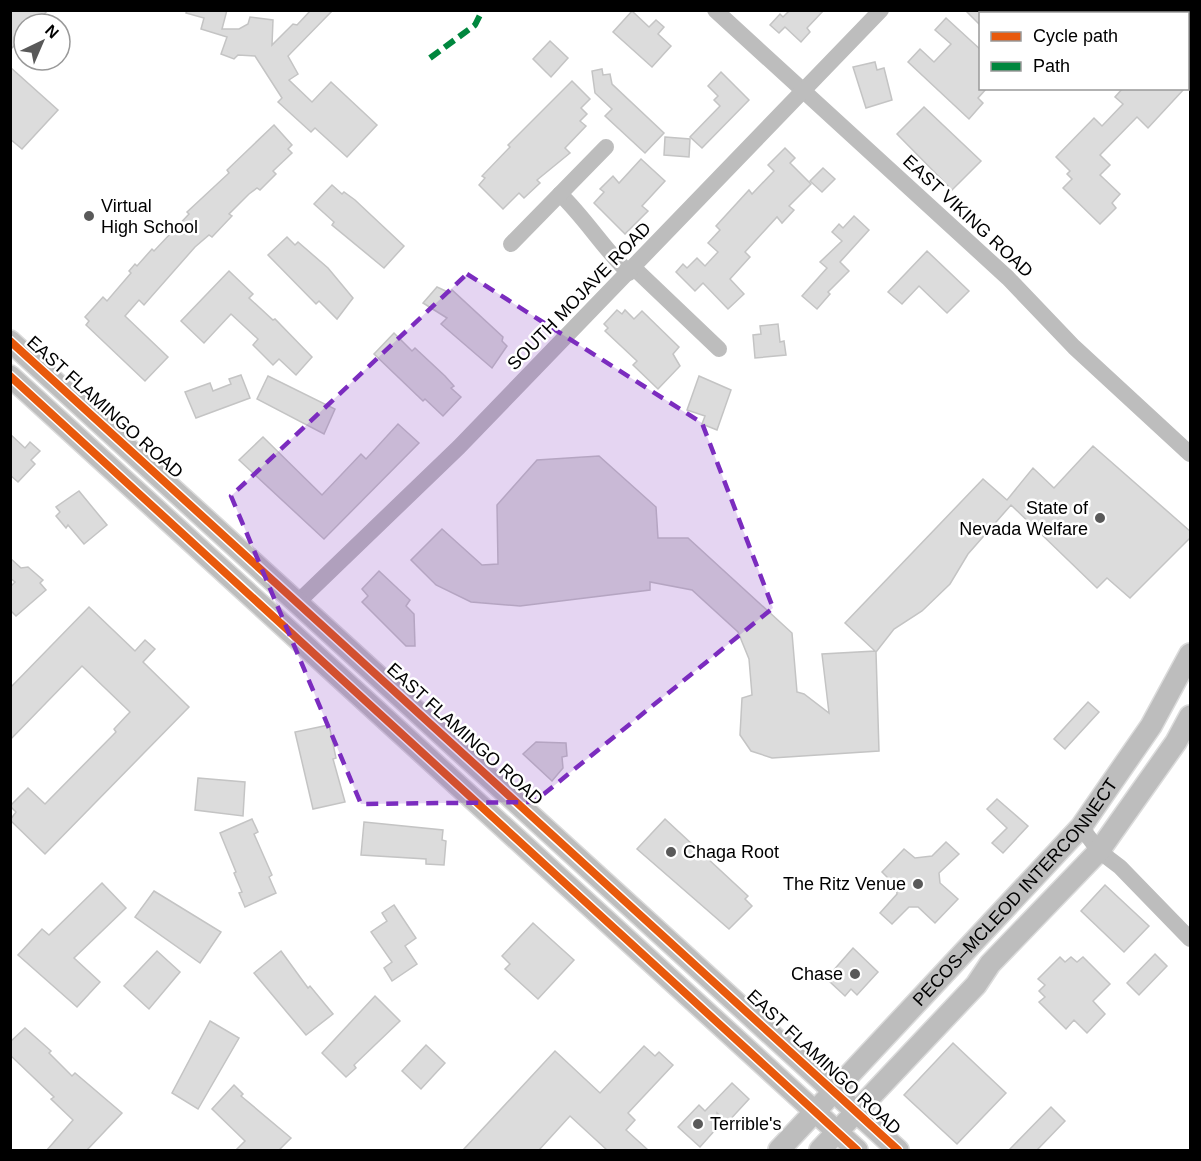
<svg xmlns="http://www.w3.org/2000/svg" width="1201" height="1161" font-family="Helvetica,sans-serif">
	<style>
		.building { fill: #dcdcdc; stroke: #c4c4c4; stroke-width: 1.5 }
		.lines { fill: none; stroke-linecap: round; stroke-linejoin: round }
		.major-casing { stroke: #dbdbdb; stroke-width: 24 }
		.minor { stroke: #bdbdbd; stroke-width: 16 }
		.major { stroke: #bdbdbd; stroke-width: 21 }
		.quiet { stroke: #00873e; stroke-width: 6; stroke-dasharray: 12 6; stroke-linecap: butt }
		.cycleway-casing { stroke: #fff; stroke-width: 11 }
		.cycleway { stroke: #e8590c; stroke-width: 8 }
		.marked { fill: #7b2cbf; fill-opacity: 0.2; stroke: #7b2cbf; stroke-width: 4.5; stroke-dasharray: 12 8; stroke-linejoin: round }
		.poi-dot { fill: #595959; stroke: #fff; stroke-width: 2 }
		.labels { text-anchor: middle; dominant-baseline: central; stroke-width: 5; stroke-linejoin: round; paint-order: stroke }
		.poi-label { font-size: 18px; fill: #000; stroke: #fff; text-anchor: start }
		.street-label { font-size: 18px; fill: #000; stroke: #fff }
	</style>
	<rect width="100%" height="100%" fill="#fff"/>
	<g class="building">
		<polygon points="10,10 48,10 35,24 24,24 24,36 10,50"/>
		<polygon points="187,10 227,10 222,29 239,29 248,24 250,17 273,20 272,45 293,24 297,25 311,10 333,10 288,56 298,74 289,80 312,102 331,82 377,125 347,157 315,128 311,132 278,102 282,98 255,56 238,55 234,59 221,54 227,37 201,29 204,18 186,13"/>
		<polygon points="790,10 824,10 807,28 810,32 801,42 785,27 779,33 770,25 780,14 783,17"/>
		<polygon points="965,10 981,10 981,26"/>
		<polygon points="632,11 649,27 656,20 664,27 658,34 671,46 652,67 613,32"/>
		<polygon points="946,18 981,50 981,88 987,88 978,98 983,103 969,119 908,62 920,49 934,62 951,44 935,30"/>
		<polygon points="550,41 568,58 551,77 533,59"/>
		<polygon points="875,62 877,70 884,68 892,100 866,108 853,67"/>
		<polygon points="10,67 58,110 22,149 10,139"/>
		<polygon points="602,69 603,75 610,74 612,84 664,133 645,153 605,116 612,109 595,93 592,71"/>
		<polygon points="721,72 749,100 702,148 690,137 720,106 714,100 718,96 708,86"/>
		<polygon points="572,81 590,99 581,108 587,114 580,121 586,126 565,148 570,153 537,180 540,183 524,198 519,193 503,209 479,185 485,178 482,176 510,147 508,145"/>
		<polygon points="1123,88 1185,88 1148,128 1137,117 1100,155 1110,165 1100,175 1120,194 1112,203 1116,208 1100,224 1063,188 1072,179 1067,174 1070,171 1056,157 1094,118 1102,126 1123,104 1115,97"/>
		<polygon points="924,107 981,161 952,190 897,134"/>
		<polygon points="274,125 292,145 288,149 292,153 273,171 276,174 260,190 257,188 249,194 229,214 232,216 212,237 209,235 195,247 144,305 139,300 125,316 168,357 145,381 86,325 89,321 85,317 103,297 107,301 131,273 129,271 135,264 137,266 152,249 154,251 189,214 187,212 229,173 227,170"/>
		<polygon points="665,137 690,139 689,157 664,155"/>
		<polygon points="785,148 795,158 790,163 811,184 789,206 794,210 782,223 777,217 745,252 750,257 730,279 744,294 728,309 703,283 695,291 676,272 683,264 687,268 697,258 705,266 718,252 708,243 720,230 716,226 749,190 752,194 774,171 768,165"/>
		<polygon points="641,159 665,181 642,206 648,211 625,234 594,203 604,192 600,189 613,176 619,183"/>
		<polygon points="823,168 835,179 822,192 810,181"/>
		<polygon points="332,185 342,194 344,192 355,200 404,246 384,268 332,225 334,222 314,204"/>
		<polygon points="854,216 869,230 840,262 849,271 828,292 830,294 817,309 802,296 827,268 820,262 842,241 832,232 839,224 843,228"/>
		<polygon points="287,237 295,245 298,242 328,268 353,298 337,319 319,301 316,304 268,255"/>
		<polygon points="927,251 969,291 947,313 919,286 902,304 888,292"/>
		<polygon points="229,271 253,294 249,298 273,320 275,319 312,357 296,375 279,359 273,365 253,345 258,339 231,314 204,343 181,321"/>
		<polygon points="437,287 450,293 452,290 503,337 502,341 507,346 492,368 441,324 447,318 423,303"/>
		<polygon points="617,310 622,314 625,310 634,319 642,311 679,347 673,354 680,366 658,389 633,365 637,361 605,331 608,328 604,324"/>
		<polygon points="778,324 780,342 784,341 786,355 755,358 753,335 761,334 760,326"/>
		<polygon points="394,333 412,351 415,348 445,376 454,386 451,388 461,397 443,416 425,399 423,401 374,354"/>
		<polygon points="241,375 250,398 196,418 185,392 210,383 213,391 231,384 229,379"/>
		<polygon points="268,376 335,409 324,434 257,399"/>
		<polygon points="699,376 731,390 717,430 702,424 705,416 687,410"/>
		<polygon points="398,424 419,443 324,539 239,460 263,437 322,495 361,454 366,459"/>
		<polygon points="10,434 25,448 30,442 40,451 31,460 35,464 18,482 10,475"/>
		<polygon points="1093,446 1191,532 1191,537 1130,598 1107,578 1097,588 1011,505 968,554 950,584 922,611 894,629 876,652 879,751 772,758 751,751 740,735 742,698 752,695 749,659 738,632 692,590 650,582 650,590 520,606 471,602 436,585 411,560 442,529 482,565 498,564 497,505 537,460 599,456 656,507 658,538 688,538 792,633 797,692 804,694 829,713 822,654 875,651 845,623 983,479 1007,500 1033,468 1054,488"/>
		<polygon points="79,491 107,525 84,544 68,525 66,528 56,516 60,512 56,507"/>
		<polygon points="10,558 21,568 28,567 43,580 40,583 46,590 16,616 10,610 10,587 15,582 10,578"/>
		<polygon points="379,571 410,600 406,606 414,614 415,646 406,646 362,602 368,596 362,589"/>
		<polygon points="89,607 135,651 145,640 155,649 143,662 189,707 45,854 10,820 16,812 10,806 28,788 45,804 116,732 114,729 130,712 82,666 10,740 10,688"/>
		<polygon points="1088,702 1099,712 1065,749 1054,739"/>
		<polygon points="329,725 336,758 333,759 345,802 313,809 295,732"/>
		<polygon points="536,742 566,743 567,756 562,757 563,768 552,781 523,754"/>
		<polygon points="198,778 245,782 243,816 195,810"/>
		<polygon points="997,799 1028,826 1003,853 992,843 1007,828 987,809"/>
		<polygon points="252,819 258,832 254,834 272,875 269,877 276,893 245,907 239,893 242,892 234,873 236,872 220,833"/>
		<polygon points="665,819 748,896 745,899 752,906 729,929 637,849"/>
		<polygon points="364,822 443,830 442,840 446,841 444,865 426,864 426,859 361,855"/>
		<polygon points="946,842 959,854 939,873 940,883 958,899 935,923 918,907 909,907 892,924 880,913 897,894 896,886 882,872 904,849 915,858 932,856"/>
		<polygon points="102,883 126,908 74,958 100,982 77,1007 18,955 42,929 49,935"/>
		<polygon points="1105,885 1149,926 1124,952 1081,911"/>
		<polygon points="154,891 221,932 200,963 135,917"/>
		<polygon points="394,905 416,938 405,946 417,964 392,981 384,968 392,962 371,932 387,921 382,913"/>
		<polygon points="533,923 574,960 538,999 505,969 510,964 502,956"/>
		<polygon points="853,948 878,972 857,995 851,989 845,996 830,982 836,976 832,972"/>
		<polygon points="157,951 180,972 149,1009 124,986"/>
		<polygon points="281,951 308,988 310,986 333,1014 306,1035 254,973"/>
		<polygon points="1155,954 1167,966 1139,995 1127,983"/>
		<polygon points="1060,957 1065,962 1071,957 1077,962 1083,957 1110,984 1093,1001 1105,1014 1087,1033 1074,1020 1066,1029 1039,1002 1045,997 1039,991 1045,985 1038,979"/>
		<polygon points="375,996 400,1021 354,1065 356,1068 346,1077 322,1053"/>
		<polygon points="210,1021 239,1038 198,1109 172,1093"/>
		<polygon points="25,1028 51,1051 49,1053 72,1076 75,1073 122,1113 87,1150 47,1150 73,1120 51,1099 54,1097 10,1055 10,1042"/>
		<polygon points="953,1043 1006,1093 957,1144 904,1095"/>
		<polygon points="426,1045 445,1063 421,1089 402,1071"/>
		<polygon points="644,1046 655,1056 659,1052 673,1065 628,1113 635,1120 626,1130 648,1150 607,1150 570,1116 539,1150 463,1150 555,1051 600,1093"/>
		<polygon points="732,1083 749,1099 727,1123 717,1113 716,1129 700,1147 678,1127 699,1105 705,1111"/>
		<polygon points="234,1085 243,1094 241,1096 291,1138 279,1150 236,1150 245,1141 212,1109"/>
		<polygon points="1051,1107 1065,1121 1037,1150 1009,1150"/>
	</g>
	<g class="lines">
		<g class="major-casing">
			<g id="major">
				<polyline points="10,341 898,1150"/>
				<polyline points="10,376 857,1150"/>
				<path id="s1" d="M 779,1150 L 1081,827 L 1151,726 L 1190,654"/>
				<polyline points="820,1150 976,985 990,964 1099,851 1176,742 1190,716"/>
			</g>
		</g>
		<g class="minor">
			<polyline points="715,10 1008,278 1074,347 1190,454"/>
			<path d="M 560,194 C 586,219 603,248 629,273"/>
			<polyline points="511,244 606,147"/>
			<polyline points="634,268 719,349"/>
			<polyline points="298,602 459,447 881,10"/>
			<polyline points="1081,827 1099,851 1120,867 1190,939"/>
		</g>
		<use href="#major" class="major"/>
		<polyline class="quiet" points="430,58 475,25 480,15"/>
		<g class="cycleway-casing">
			<g id="cycleway">
				<polyline points="10,341 898,1150"/>
				<polyline points="10,376 857,1150"/>
			</g>
		</g>
		<use href="#cycleway" class="cycleway"/>
	</g>
	<path class="marked" d="M 467,274 L 702,423 L 773,608 L 534,802 L 361,804 L 231,496 Z"/>
	<g class="poi-dot">
		<circle cx="89" cy="216" r="6"/>
		<circle cx="1100" cy="518" r="6"/>
		<circle cx="671" cy="852" r="6"/>
		<circle cx="918" cy="884" r="6"/>
		<circle cx="855" cy="974" r="6"/>
		<circle cx="698" cy="1124" r="6"/>
	</g>
	<g class="labels">
		<g class="poi-label">
			<text x="101" y="206">Virtual<tspan x="101" dy="21">High School</tspan></text>
			<text x="1088" y="508" text-anchor="end">State of<tspan x="1088" dy="21">Nevada Welfare</tspan></text>
			<text x="683" y="852">Chaga Root</text>
			<text x="906" y="884" text-anchor="end">The Ritz Venue</text>
			<text x="843" y="974" text-anchor="end">Chase</text>
			<text x="710" y="1124">Terrible's</text>
		</g>
		<g class="street-label">
			<text transform="translate(968 216) rotate(43)">EAST VIKING ROAD</text>
			<text transform="translate(579 296) rotate(-46)">SOUTH MOJAVE ROAD</text>
			<text transform="translate(105 407) rotate(42)">EAST FLAMINGO ROAD</text>
			<text transform="translate(465 734) rotate(42)">EAST FLAMINGO ROAD</text>
			<text stroke="none"><textPath href="#s1" startOffset="350">PECOS–MCLEOD INTERCONNECT</textPath></text>
			<text transform="translate(824 1062) rotate(43)">EAST FLAMINGO ROAD</text>
		</g>
	</g>
	<rect width="1201" height="1161" fill="none" stroke="#000000" stroke-width="24"/>
	<rect x="979" y="12" width="210" height="78" fill="#ffffff" stroke="#999999" stroke-width="1.5"/>
	<rect x="991" y="32" width="30" height="9" fill="#e8590c" stroke="#999999" stroke-width="1.5"/>
	<text x="1033" y="42" font-size="18" fill="#000000">Cycle path</text>
	<rect x="991" y="62" width="30" height="9" fill="#00873e" stroke="#999999" stroke-width="1.5"/>
	<text x="1033" y="72" font-size="18" fill="#000000">Path</text>
	<g transform="translate(42 42) rotate(44)"><circle r="28" fill="#ffffff" stroke="#999999" stroke-width="1.5"/>
	<path d="M0-4.5L10 22L0 15L-10 22Z" fill="#595959"/>
	<text y="-9" font-size="16" font-weight="bold" text-anchor="middle" fill="#000000">N</text>
	</g>
</svg>
